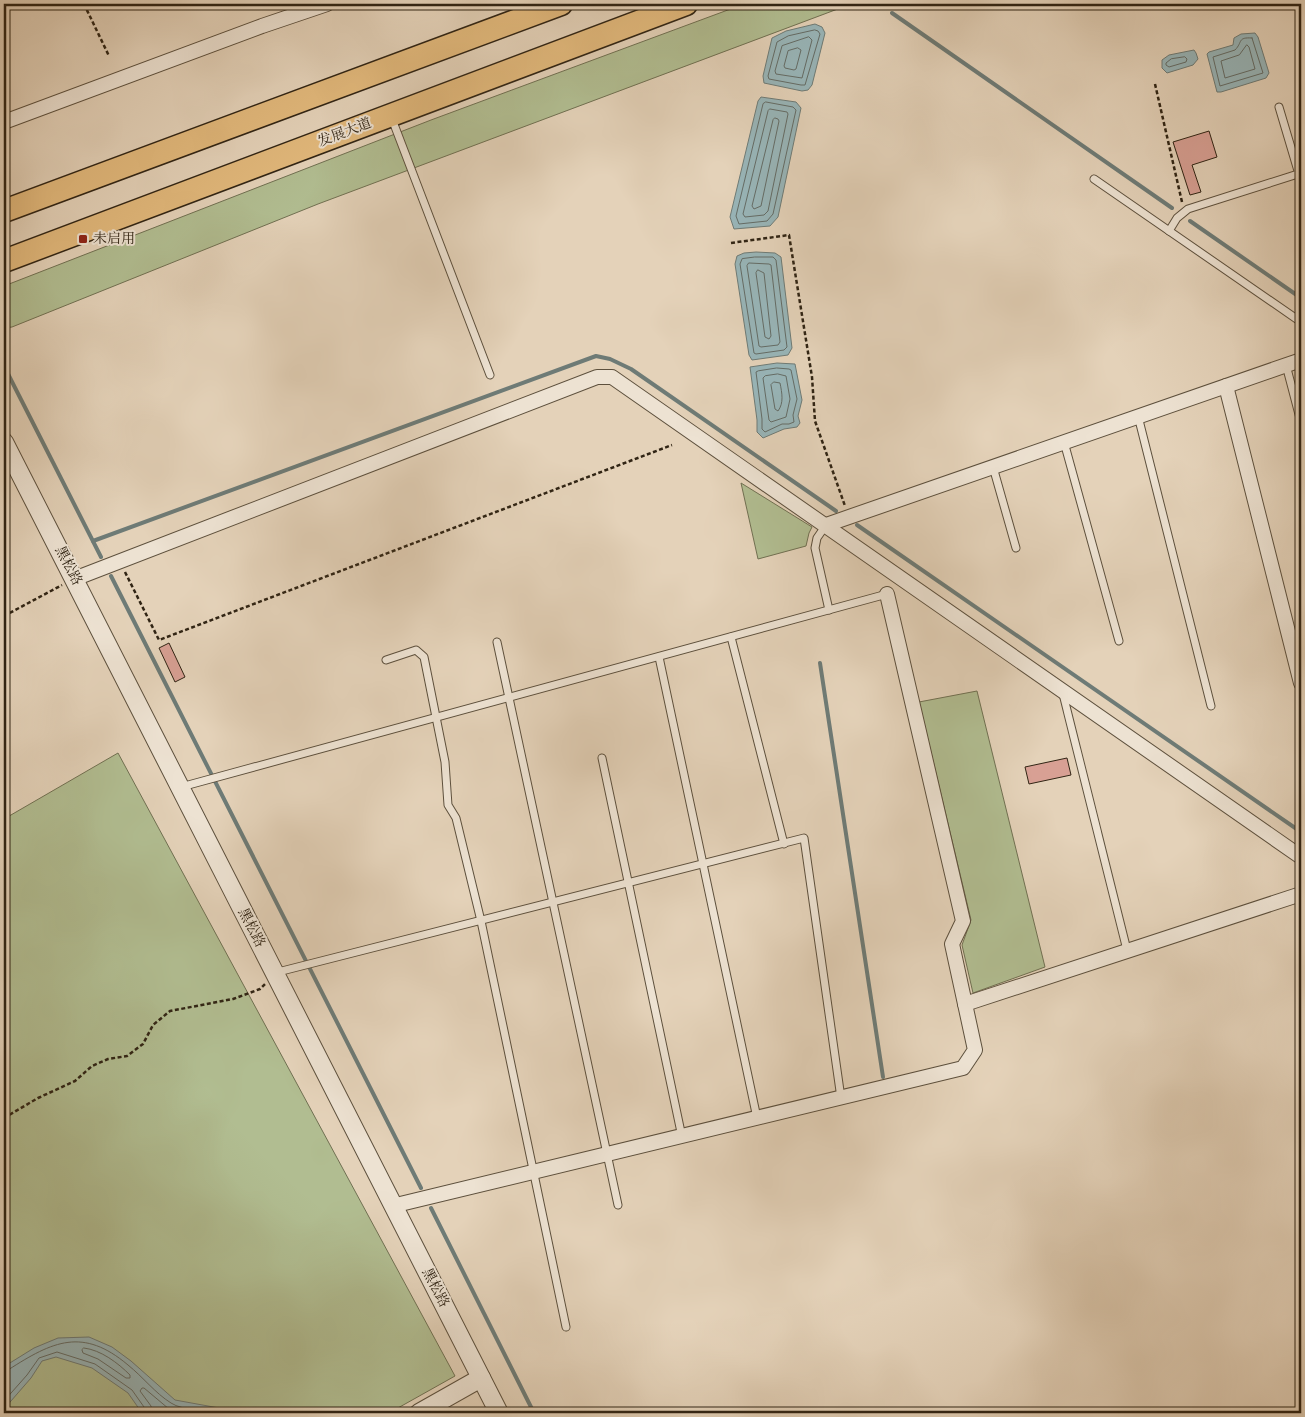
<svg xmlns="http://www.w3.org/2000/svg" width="1305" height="1417" font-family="Vollkorn,'Noto Serif SC',serif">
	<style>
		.green { fill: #b1bd91; stroke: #707052 }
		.water { fill: #98b5b8; stroke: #6e7b76 }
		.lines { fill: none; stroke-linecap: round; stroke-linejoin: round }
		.shore { stroke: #646c66; stroke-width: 1 }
		.stream { stroke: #6e7b76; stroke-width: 4 }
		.building { fill: #d8a094; stroke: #302414 }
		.service-casing { stroke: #5d503d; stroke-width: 9 }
		.minor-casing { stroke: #5d503d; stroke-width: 16 }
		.tertiary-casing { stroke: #5d503d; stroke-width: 20 }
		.primary-casing { stroke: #302414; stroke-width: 25 }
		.path { stroke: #302414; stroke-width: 2.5; stroke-dasharray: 4 2.5; stroke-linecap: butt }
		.service { stroke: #ede2d2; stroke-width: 7 }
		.minor { stroke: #ede2d2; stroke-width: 14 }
		.tertiary { stroke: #ede2d2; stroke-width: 18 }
		.primary { stroke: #e2b97c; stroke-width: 22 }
		.poi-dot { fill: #8f2418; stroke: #ede2d2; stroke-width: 2 }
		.labels { text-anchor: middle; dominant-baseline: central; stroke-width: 4; stroke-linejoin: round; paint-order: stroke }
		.street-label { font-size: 14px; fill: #302414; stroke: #ede2d2 }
		.poi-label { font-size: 14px; fill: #302414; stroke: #ede2d2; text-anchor: start }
	</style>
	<rect width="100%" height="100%" fill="#e4d2b9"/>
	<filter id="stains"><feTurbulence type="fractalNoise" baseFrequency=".004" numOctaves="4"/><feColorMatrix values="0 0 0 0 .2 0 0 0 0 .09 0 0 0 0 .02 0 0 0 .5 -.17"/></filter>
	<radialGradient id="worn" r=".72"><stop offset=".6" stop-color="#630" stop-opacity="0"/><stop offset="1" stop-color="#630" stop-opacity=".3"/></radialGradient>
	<g class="green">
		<polygon points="744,4 851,4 318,204 12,327 4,328 4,286 431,120"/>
		<polygon points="741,483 812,527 809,533 806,546 758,559"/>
		<polygon points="977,691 1045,967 973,993 962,945 971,920 919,702"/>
		<polygon points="118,753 455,1376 389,1413 4,1413 4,819"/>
	</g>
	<g class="water">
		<polygon points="815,24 822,27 825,33 812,85 808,90 802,91 764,83 763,76 772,38 786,31"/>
		<polygon points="1255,33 1258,37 1269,73 1266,78 1221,92 1217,92 1207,54 1209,52 1233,45 1234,38 1241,34"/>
		<polygon points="1194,50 1196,53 1198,59 1193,65 1167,73 1162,68 1162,60 1169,55"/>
		<polygon points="761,97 796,102 801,108 778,217 770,226 734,229 730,217 758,101"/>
		<polygon points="756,252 775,253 781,257 792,348 788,355 752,360 749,355 735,264 737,256 744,253"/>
		<polygon points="777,363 795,364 802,400 798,416 800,423 797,427 784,429 763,438 757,432 757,420 750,367"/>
		<polygon points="89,1337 112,1347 131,1361 175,1400 219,1408 232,1413 142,1413 128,1393 92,1368 56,1357 42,1361 31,1378 4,1409 5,1366 34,1348 58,1338"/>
	</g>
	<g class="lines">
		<g class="shore">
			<polygon points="815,30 818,31 820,34 805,85 801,85 769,79 768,76 777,42 788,36"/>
			<polygon points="809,37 812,40 802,78 776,74 775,71 782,46"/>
			<path d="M 1252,38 L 1263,73 L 1220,86 L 1213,57 L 1235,50 C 1243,42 1237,37 1252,38 Z"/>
			<polygon points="1247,45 1249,47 1255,69 1225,78 1221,61 1239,55"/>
			<polygon points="798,48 801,50 796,69 794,70 785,68 784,66 788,51"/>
			<polygon points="1185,57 1187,59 1186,62 1169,67 1166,65 1166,63 1171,59"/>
			<polygon points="766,102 793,107 796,110 773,214 767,221 739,224 736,216 763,104"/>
			<polygon points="770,109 787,112 788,114 768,211 764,215 745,217 743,214 768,111"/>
			<polygon points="775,118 778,119 779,121 761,206 754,209 752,206 773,120"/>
			<polygon points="755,257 773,257 776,260 787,347 784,350 756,354 754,353 740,264 742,259"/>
			<polygon points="749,263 769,264 771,265 780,342 778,345 761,347 759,346 747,266"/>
			<polygon points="758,270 764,273 771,336 769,339 765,337 756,273"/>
			<polygon points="777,368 789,369 791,370 797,399 793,415 794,422 789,424 782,424 765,432 762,429 762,419 756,372 758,371"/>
			<polygon points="778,374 786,376 790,399 786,417 771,422 769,420 763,378 765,376"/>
			<path d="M 774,382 L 780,383 C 782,393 784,403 778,411 L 775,409 L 771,385 Z"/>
			<path d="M 84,1348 C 101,1350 118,1363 130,1375 L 130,1378 L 126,1378 L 98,1359 L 83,1353 L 82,1350 Z"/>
			<path d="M 4,1371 L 8,1370 C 53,1341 83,1327 128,1365 C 143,1377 155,1393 171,1403 C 183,1411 206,1409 220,1413"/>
			<polyline points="4,1401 27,1375 39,1358 57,1352 95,1364 132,1390 144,1407 146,1413"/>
			<polyline points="152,1413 151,1406 140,1391 142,1388 144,1388 169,1409 185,1413"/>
		</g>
		<g class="stream">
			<polyline points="892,13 1172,208"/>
			<polyline points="1190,221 1301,298"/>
			<polyline points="4,366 101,557"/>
			<polyline points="857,525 1301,832"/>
			<polyline points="93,541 596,356 610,359 631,369 836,511"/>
			<polyline points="111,576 421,1188"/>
			<polyline points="820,663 883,1077"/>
			<polyline points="431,1208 534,1413"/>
		</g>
	</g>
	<g class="building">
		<polygon points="1209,131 1217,157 1192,165 1201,192 1190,195 1173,142"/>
		<polygon points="169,643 185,677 175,682 159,648"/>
		<polygon points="1067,758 1071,775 1029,784 1025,767"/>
	</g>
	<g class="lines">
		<g class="service-casing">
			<g id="service">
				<polyline points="1279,107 1301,181"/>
				<polyline points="392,119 490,375"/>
				<polyline points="1094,179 1301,322"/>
				<polyline points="1169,231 1177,218 1188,209 1301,173"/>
				<polyline points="1286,365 1301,422"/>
				<polyline points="1138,416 1211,706"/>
				<polyline points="1064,442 1119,641"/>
				<polyline points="993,467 1016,548"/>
				<polyline points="826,525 817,538 815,548 829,610"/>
				<polyline points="731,637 784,844"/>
				<polyline points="497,642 618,1205"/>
				<polyline points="659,657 757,1118"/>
				<polyline points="386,660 416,650 424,657 445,762 448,805 456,818 481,921 566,1327"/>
				<polyline points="1063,694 1127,950"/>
				<polyline points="602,758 682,1137"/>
				<polyline points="181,787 887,594"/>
				<polyline points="274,973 804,838 841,1098"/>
			</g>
		</g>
		<g class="minor-casing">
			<g id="minor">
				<polyline points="4,122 262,26 327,4"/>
				<polyline points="1226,386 1301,683"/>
				<polyline points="826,525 1301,360"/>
				<polyline points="74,579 597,377 612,377 1301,857"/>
				<polyline points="965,1004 1301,894"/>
				<polyline points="392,1206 963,1068 975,1050 952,944 963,921 887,594"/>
			</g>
		</g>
		<g class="tertiary-casing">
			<g id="tertiary">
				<polyline points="4,442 499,1413"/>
				<polyline points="419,1413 481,1378"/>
			</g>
		</g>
		<g class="primary-casing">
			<g id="primary">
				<polyline points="4,211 561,4"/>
				<polyline points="4,261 686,4"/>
			</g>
		</g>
		<g class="path">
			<polyline points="84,4 109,56"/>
			<polyline points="1155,84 1182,202"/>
			<polyline points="731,243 789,235 812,377 815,421 845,506"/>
			<polyline points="125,572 159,640 672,445"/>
			<polyline points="4,616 62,585"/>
			<polyline points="4,1118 38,1098 75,1081 92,1066 108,1059 127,1056 143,1044 153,1025 170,1011 233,999 260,989 265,984"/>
		</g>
		<use href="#service" class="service"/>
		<use href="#minor" class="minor"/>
		<use href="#tertiary" class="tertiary"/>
		<use href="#primary" class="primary"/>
	</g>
	<rect class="poi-dot" x="78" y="234" width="10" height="10" rx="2.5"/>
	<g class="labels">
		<g class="street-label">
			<text transform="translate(345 133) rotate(-21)">发展大道</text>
			<text transform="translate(68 566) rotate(63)">黑松路</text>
			<text transform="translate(251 928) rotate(63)">黑松路</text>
			<text transform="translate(435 1288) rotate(63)">黑松路</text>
		</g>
		<g class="poi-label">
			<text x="93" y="239">未启用</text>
		</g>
	</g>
	<rect width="1305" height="1417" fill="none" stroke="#e4d2b9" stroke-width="20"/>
	<rect x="5" y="5" width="1295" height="1407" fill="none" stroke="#302414" stroke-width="2.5"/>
	<rect x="10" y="10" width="1285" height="1397" fill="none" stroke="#302414"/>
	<rect width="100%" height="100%" filter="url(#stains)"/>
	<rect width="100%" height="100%" fill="url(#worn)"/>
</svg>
